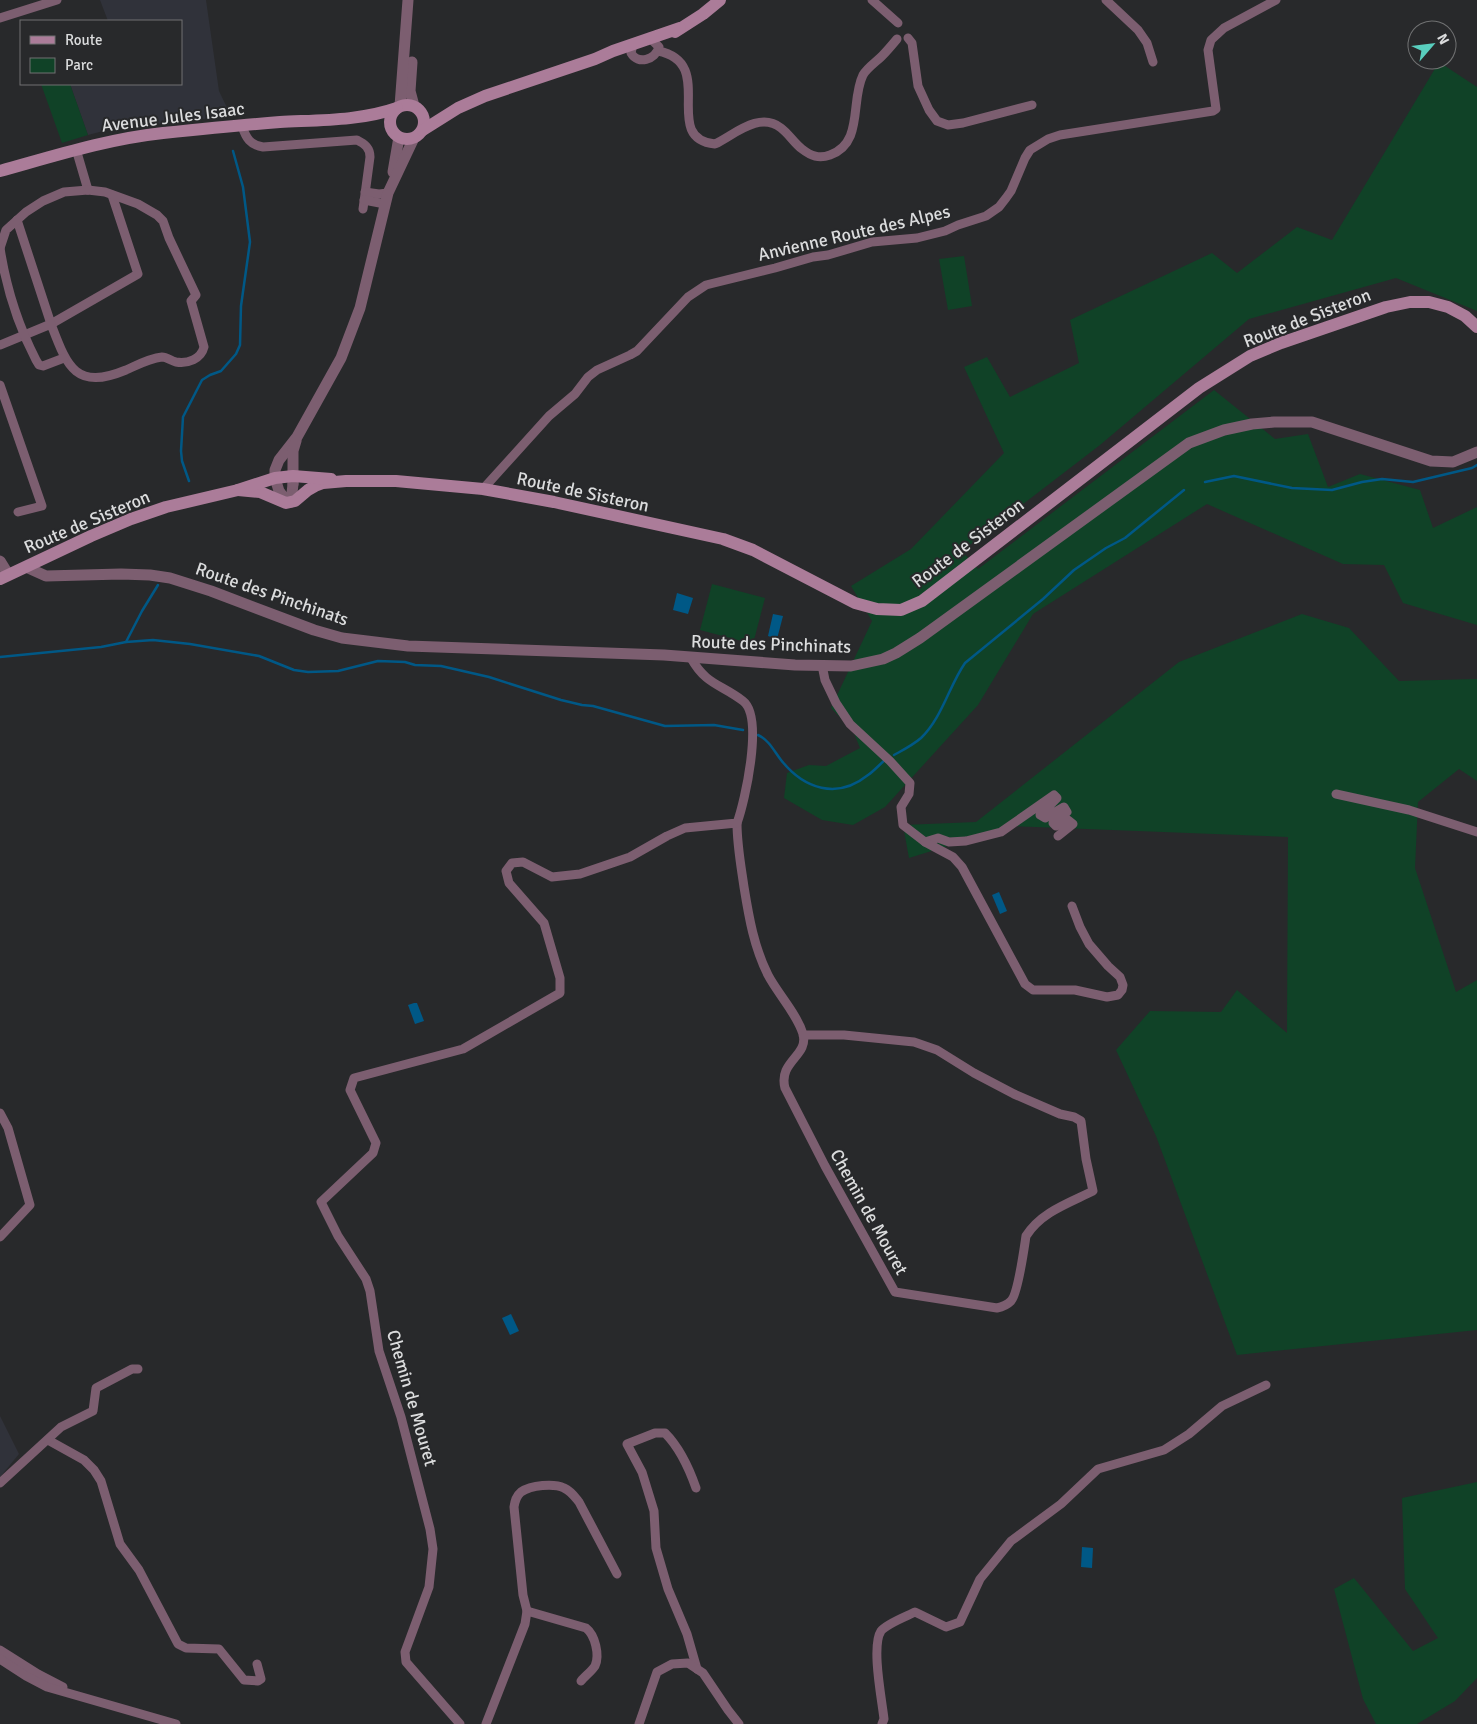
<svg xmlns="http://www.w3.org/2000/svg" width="1477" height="1724" font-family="Signika,sans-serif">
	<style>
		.built { fill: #30323a }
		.green { fill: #104227 }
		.water { fill: #005886 }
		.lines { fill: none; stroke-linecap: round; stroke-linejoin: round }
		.stream { stroke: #005886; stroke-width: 2.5 }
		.minor { stroke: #7c5e70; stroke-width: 9 }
		.tertiary { stroke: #7c5e70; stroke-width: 11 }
		.secondary { stroke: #ab7c99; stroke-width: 12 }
		.labels { text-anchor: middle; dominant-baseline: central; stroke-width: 4; stroke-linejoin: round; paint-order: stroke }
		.street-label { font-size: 18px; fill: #dbdcdd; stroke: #28292b }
	</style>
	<rect width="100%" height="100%" fill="#28292b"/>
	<g class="built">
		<polygon points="100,0 206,0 219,91 231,116 148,125 126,125 88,135 70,84 181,84 181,21 108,21"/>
		<polygon points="0,1416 19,1454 0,1477"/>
	</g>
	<g class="green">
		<polygon points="1439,62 1477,87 1477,311 1396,278 1249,319 1100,445 962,551 978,569 1214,390 1275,439 1308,434 1328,487 1360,474 1420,490 1433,528 1477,507 1477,625 1403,603 1384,565 1343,564 1207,504 1033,614 978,705 885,807 853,825 822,820 784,798 787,773 809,765 826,766 860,748 853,731 831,708 872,621 851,586 911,549 1004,453 964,367 987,357 1010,397 1079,363 1070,320 1212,253 1237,273 1297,227 1332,240"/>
		<polygon points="41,84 70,84 88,135 62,143"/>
		<polygon points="964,256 972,306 948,310 939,259"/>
		<polygon points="712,584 765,598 753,644 700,630"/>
		<polygon points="1302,614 1349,628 1399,681 1477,679 1477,781 1459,769 1418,802 1415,868 1456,992 1477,980 1477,1330 1237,1355 1156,1136 1116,1050 1150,1011 1221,1012 1237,990 1287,1033 1288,837 1012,826 909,858 903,825 976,822 1179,662"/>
		<polygon points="1477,1482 1477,1678 1455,1701 1417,1724 1376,1724 1363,1699 1334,1589 1354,1578 1413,1651 1438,1638 1405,1589 1402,1498"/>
	</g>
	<g class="water">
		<polygon points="677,593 693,598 688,614 673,610"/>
		<polygon points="773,614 783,616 777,639 768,636"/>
		<polygon points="999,892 1007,911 1000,914 992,895"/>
		<polygon points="414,1003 417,1003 424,1021 415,1024 408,1005"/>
		<polygon points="511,1314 519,1331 510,1335 502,1318"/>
		<polygon points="1082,1547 1093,1548 1092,1568 1081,1567"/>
	</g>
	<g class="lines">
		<g class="stream">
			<polyline points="189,481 182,461 181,451 183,417 202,380 210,375 221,371 236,354 240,345 241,306 250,242 243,187 233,151"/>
			<polyline points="1205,482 1234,476 1292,488 1332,490 1362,482 1382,479 1413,482 1472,468 1477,465"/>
			<polyline points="126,642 142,611 158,585"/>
			<polyline points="0,657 101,647 126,642 153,640 190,644 259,656 294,670 308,672 338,671 378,661 405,662 415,665 441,666 489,677 561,700 582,705 593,706 665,726 714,725 743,730"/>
			<path d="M 758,735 C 769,740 774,751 781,760 C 804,789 837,800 868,775 C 874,771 879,765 885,760"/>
			<path d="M 894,755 C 903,750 913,745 921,738 C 942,718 949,686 965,663 L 1043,599 L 1074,570 L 1106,548 L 1125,538 L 1184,490"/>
		</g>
		<g class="minor">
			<polyline points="872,0 898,23"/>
			<polyline points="1106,0 1138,30 1147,43 1153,62"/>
			<polyline points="0,18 57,0"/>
			<polyline points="908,38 912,43 918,86 929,110 937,121 948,125 963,123 1032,105"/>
			<path d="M 633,44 L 631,53 C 638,65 655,60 659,47 L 651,39"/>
			<path d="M 658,51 C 719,63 659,138 715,144 C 734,135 759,111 781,128 C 789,134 794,143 802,149 C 811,156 819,159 830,155 C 864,143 850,101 863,75 C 867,68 876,62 882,56 C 887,51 892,45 897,39"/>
			<path d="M 242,126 C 246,138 250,145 263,147 L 357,140 C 365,144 370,148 370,157 L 363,209"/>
			<polyline points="76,149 88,190"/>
			<polyline points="365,192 379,194 388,193"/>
			<polyline points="364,200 385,204"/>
			<polyline points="17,220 51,324 138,274 112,195"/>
			<path d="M 0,248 L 6,230 L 26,212 L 43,201 L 64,192 L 88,190 L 105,192 L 138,204 L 157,215 L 163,221 L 169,238 L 196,295 L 191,301 L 204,347 C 201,359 188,364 176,362 C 171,361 167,357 162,357 C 150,358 137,365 126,370 C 75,391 67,366 51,324 L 0,345"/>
			<path d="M 0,248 C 6,287 18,325 36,360 L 39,365 L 43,366 L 64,358"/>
			<polyline points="0,385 42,506 18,512"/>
			<polyline points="483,489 549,416 575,394 588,377 597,370 630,355 637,351 688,297 706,285 775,268 813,257 828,255 872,242 917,238 945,231 958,225 986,216 999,207 1006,198 1011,191 1025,158 1030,150 1048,139 1060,135 1213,111 1216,109 1208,50 1211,40 1224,28 1276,0"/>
			<polyline points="822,665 825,680 836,703 850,724 890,761 910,783 909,794 901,807 903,825 925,842 938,838 949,842 966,841 1001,832 1054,795 1057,798 1040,815 1045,818 1064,807 1067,812 1053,823 1056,826 1068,820 1073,824 1058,836"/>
			<polyline points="1336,794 1409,810 1477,832"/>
			<path d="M 737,823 C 737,845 741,866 744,887 C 749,918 754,947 768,975 C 778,994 797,1014 803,1034 C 809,1056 778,1061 785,1088 L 825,1166 L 895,1292 L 997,1308 C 1002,1307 1007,1305 1011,1301 C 1018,1294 1024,1249 1026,1236 C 1041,1212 1069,1203 1093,1191 L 1086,1159 L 1081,1121 L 1074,1117 L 1060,1114 L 1014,1094 L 974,1073 L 937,1050 L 914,1042 L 844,1035 L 803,1035"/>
			<polyline points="925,842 953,857 962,867 1025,984 1033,990 1075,990 1107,997 1118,995 1122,990 1123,985 1120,977 1108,966 1089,944 1080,927 1072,906"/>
			<polyline points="0,1113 8,1128 30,1205 0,1237"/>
			<polyline points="48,1440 84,1460 94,1470 101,1481 120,1544 139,1570 178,1644 186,1648 219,1649 244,1680 258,1681 261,1679 257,1664"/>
			<polyline points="0,1483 61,1427 93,1411 96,1388 132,1369 138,1369"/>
			<path d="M 696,1488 C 689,1468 680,1448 665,1433 L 655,1433 L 627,1444 L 642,1472 L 654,1511 L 656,1548 L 668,1589 L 687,1634 L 697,1669"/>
			<path d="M 527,1611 L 586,1628 C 595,1635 600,1655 595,1666 C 592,1671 585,1676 581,1681"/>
			<polyline points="0,1650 38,1674 63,1687"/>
			<polyline points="0,1659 26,1676 47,1687 176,1724"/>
			<path d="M 460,1724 L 406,1662 L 405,1652 L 429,1587 L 433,1549 L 430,1529 L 401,1417 L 379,1351 L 370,1291 L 366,1279 L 338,1236 L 321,1202 L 373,1153 L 376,1143 L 350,1090 L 354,1078 L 463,1049 L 560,993 L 560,978 L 544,923 L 509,883 L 506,871 L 512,863 L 523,862 L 552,877 L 580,874 L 630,857 L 667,836 L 685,828 L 737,823 C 745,801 764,717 743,701 C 721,684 706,685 691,658"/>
			<path d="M 486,1724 L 525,1624 L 527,1611 L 523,1595 L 514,1507 C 515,1501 516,1496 521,1492 C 531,1485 554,1483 564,1488 C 571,1491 575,1497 579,1502 L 617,1574"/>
			<polyline points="639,1724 657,1672 672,1664 688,1663 703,1673 728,1710 739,1724"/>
			<path d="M 882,1724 L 884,1719 C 882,1700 871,1646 881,1631 C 886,1624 907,1616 915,1612 L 946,1627 L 960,1622 L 980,1579 L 1011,1541 L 1061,1504 L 1098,1469 L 1164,1450 L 1189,1434 L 1222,1406 L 1266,1385"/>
		</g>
		<g class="tertiary">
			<polyline points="412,62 410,91 414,106"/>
			<polyline points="400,106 408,0"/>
			<polyline points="393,172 399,137"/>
			<polyline points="293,484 291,502 284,498 279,491 275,478 275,470 279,460 297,437 341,358 360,308 388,193 414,138"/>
			<polyline points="293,484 293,451 296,441"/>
			<polyline points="0,561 8,574"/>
			<polyline points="26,567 46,576 121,574 150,575 170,578 211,591 314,630 342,638 408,646 664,655 795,665 851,666 883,659 896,653 920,638 1189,443 1224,430 1252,424 1274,422 1312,422 1431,461 1453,462 1477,452"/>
		</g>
		<g class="secondary">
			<polyline points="675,32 703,14 720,0"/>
			<circle cx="407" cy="122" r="17"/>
			<polyline points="423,130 458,108 485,96 595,59 613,51 680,28"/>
			<path d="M 0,171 C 54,156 107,139 163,133 C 202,129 241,125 280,122 C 319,120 360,121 397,108"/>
			<polyline points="238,490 260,492 286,503 295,501 308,490 315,486 323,483 346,481 396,481 483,489 554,502 723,539 753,550 855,603 877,609 901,610 922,601 1199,388 1250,356 1281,343 1386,307 1410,302 1429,302 1448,307 1465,316 1477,327"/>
			<polyline points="0,579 91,536 131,519 166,507 238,490 275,478 293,476 331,479"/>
		</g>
	</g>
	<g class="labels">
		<g class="street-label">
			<text transform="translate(173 117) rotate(-7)">Avenue Jules Isaac</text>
			<text transform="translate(854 233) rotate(-13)">Anvienne Route des Alpes</text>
			<text transform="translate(1307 318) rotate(-21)">Route de Sisteron</text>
			<text transform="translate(583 492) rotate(12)">Route de Sisteron</text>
			<text transform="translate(87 522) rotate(-23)">Route de Sisteron</text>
			<text transform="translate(968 543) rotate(-37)">Route de Sisteron</text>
			<text transform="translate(272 594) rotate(19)">Route des Pinchinats</text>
			<text transform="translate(771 644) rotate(2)">Route des Pinchinats</text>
			<text transform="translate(869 1212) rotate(61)">Chemin de Mouret</text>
			<text transform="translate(412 1398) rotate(74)">Chemin de Mouret</text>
		</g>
	</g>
	<rect x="20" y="20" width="162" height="65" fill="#28292b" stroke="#707172"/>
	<rect x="30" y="36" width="25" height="8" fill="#ab7c99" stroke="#707172"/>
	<text x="65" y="45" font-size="15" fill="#dbdcdd">Route</text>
	<rect x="30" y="58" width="25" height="15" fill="#104227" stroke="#707172"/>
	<text x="65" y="70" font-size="15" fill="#dbdcdd">Parc</text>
	<g transform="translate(1432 45) rotate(62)"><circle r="24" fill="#28292b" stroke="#707172"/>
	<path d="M0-4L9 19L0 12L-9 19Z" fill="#59cebe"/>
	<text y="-8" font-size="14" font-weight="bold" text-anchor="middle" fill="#dbdcdd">N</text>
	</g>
</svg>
